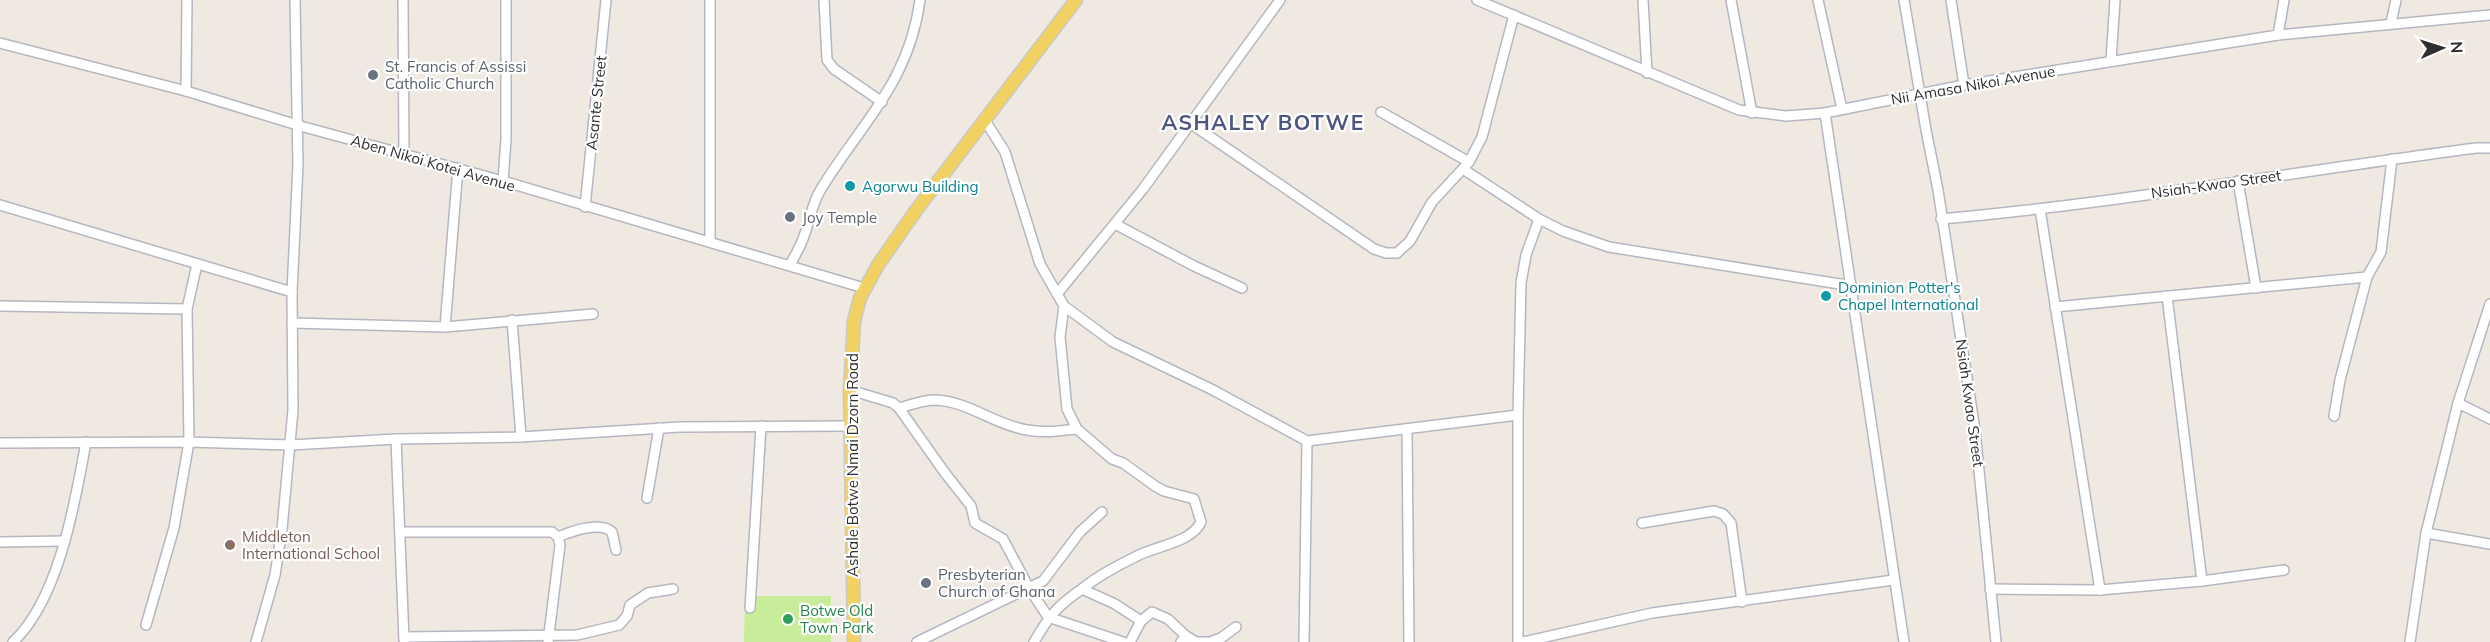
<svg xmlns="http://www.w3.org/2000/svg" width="2490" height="642" font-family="Mulish,sans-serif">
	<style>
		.pitch { fill: #c9ec9a }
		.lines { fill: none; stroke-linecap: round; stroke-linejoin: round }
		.minor-casing { stroke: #b4b7c1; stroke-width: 12 }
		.major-casing { stroke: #c9c9c9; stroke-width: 15 }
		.minor { stroke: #fff; stroke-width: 9 }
		.major { stroke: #f2d163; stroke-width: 12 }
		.worship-dot { fill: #6b7280; stroke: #fff; stroke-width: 2 }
		.culture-dot { fill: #0f9aa8; stroke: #fff; stroke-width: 2 }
		.education-dot { fill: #8d6e63; stroke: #fff; stroke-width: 2 }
		.leisure-dot { fill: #2e9e5b; stroke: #fff; stroke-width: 2 }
		.labels { text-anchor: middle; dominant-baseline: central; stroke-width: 4.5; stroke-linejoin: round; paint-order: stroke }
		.worship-label { font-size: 15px; fill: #5b616d; stroke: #fff; text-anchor: start }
		.street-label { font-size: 15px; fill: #2e2e2e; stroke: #fff }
		.culture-label { font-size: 15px; fill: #0d838f; stroke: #fff; text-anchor: start }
		.education-label { font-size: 15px; fill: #785e54; stroke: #fff; text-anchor: start }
		.leisure-label { font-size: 15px; fill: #27864d; stroke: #fff; text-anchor: start }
		.district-label { font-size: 21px; font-weight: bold; letter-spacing: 1.5px; fill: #4d5680; stroke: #fff }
	</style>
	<rect width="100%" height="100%" fill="#efe9e1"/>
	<polygon class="pitch" points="745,596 831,596 831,642 744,642"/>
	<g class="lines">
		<g class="minor-casing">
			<g id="minor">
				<polyline points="403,0 404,154"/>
				<polyline points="710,0 710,242"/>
				<polyline points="824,0 827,60 834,69 882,102"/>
				<polyline points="1477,0 1739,110 1786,116 1825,113 1964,85 2278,35 2490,15"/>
				<polyline points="1643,0 1647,73"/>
				<polyline points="1731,0 1752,113"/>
				<polyline points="1818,0 1842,109"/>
				<polyline points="1904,0 1926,130 1938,190 1975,430 1996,642"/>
				<polyline points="1951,0 1964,85"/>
				<polyline points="2391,23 2396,0"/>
				<polyline points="2278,35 2284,0"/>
				<polyline points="0,43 186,91 304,127 503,181 864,288"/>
				<polyline points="2111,61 2115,0"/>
				<polyline points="186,91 187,0"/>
				<polyline points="1381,112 1469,162"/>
				<polyline points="1825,113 1904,642"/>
				<polyline points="986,122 1005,152 1040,264 1064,306 1113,342 1213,390 1307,441 1304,642"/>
				<polyline points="1190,123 1374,249 1386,253 1397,253 1410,241 1432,202 1469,162 1482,137 1514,15"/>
				<polyline points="1463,169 1539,219 1563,231 1609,247 1852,286"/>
				<polyline points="503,181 506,139 506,0"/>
				<polyline points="2238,181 2256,288"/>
				<polyline points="0,205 292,292"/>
				<polyline points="585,207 606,0"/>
				<polyline points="2040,209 2100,590"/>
				<path d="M 1941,219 C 2120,203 2298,171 2476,148 L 2490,148"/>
				<polyline points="1115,224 1194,266 1242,288"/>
				<path d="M 790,265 C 795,255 801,246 804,236 C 810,220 812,203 821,189 C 862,122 909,83 920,0"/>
				<polyline points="1057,294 1143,189 1280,0"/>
				<polyline points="2167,296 2202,581"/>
				<polyline points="0,306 187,309"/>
				<path d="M 1064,306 L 1060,337 L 1067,409 L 1077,429 L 1112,459 L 1123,463 L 1155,486 L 1164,491 L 1194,499 L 1201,522 C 1192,542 1157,546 1139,555 C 1119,565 1099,575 1082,589"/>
				<polyline points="2055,307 2367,277"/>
				<polyline points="512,320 521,437"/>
				<polyline points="292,323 445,327 593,314"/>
				<polyline points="445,327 458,168"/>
				<polyline points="850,390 893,403 899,408 945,473 971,506 975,523 1003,539 1029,588 1048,617 1123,642"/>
				<polyline points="2458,403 2490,419"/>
				<path d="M 899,408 C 911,405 922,400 935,400 C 968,401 995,425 1027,430 C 1044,433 1060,431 1077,429"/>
				<polyline points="2334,416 2340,380 2367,277 2381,252 2392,159"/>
				<polyline points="1407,429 1409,642"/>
				<polyline points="396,439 404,640"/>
				<polyline points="1307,441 1518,415"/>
				<polyline points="0,443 189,442 291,445 396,439 521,437 680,427 849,426"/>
				<polyline points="647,498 659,428"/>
				<polyline points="1642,523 1714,511 1723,514 1731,523 1742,602"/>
				<polyline points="400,532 552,532 558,537 560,545 548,642"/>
				<polyline points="2426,533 2490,544"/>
				<path d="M 558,537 C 572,531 600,521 612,532 L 616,550"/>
				<polyline points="0,542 64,541"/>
				<polyline points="1990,589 2100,590 2202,581 2284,570"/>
				<polyline points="750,608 761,426"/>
				<polyline points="146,625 174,528 189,442 187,309 197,264"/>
				<polyline points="1186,636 1196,642 1206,642"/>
				<polyline points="404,637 577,635 619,625 627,616 630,605 648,593 673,589"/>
				<path d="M 13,642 C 59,599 75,503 86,442"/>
				<polyline points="256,642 275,575 282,529 293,410 292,292 298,165 295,0"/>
				<polyline points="917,642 1043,581 1080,532 1102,512"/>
				<path d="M 1034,642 C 1049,616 1057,606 1082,589 L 1115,604 L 1141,621 L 1152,612 L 1168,619 L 1186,636 L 1181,642"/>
				<polyline points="1130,642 1141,621"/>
				<polyline points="1210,642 1221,638 1236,627"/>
				<polyline points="1518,642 1518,415 1521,283 1526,255 1539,219"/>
				<polyline points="1523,642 1652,613 1894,580"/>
				<polyline points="2410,642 2426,533 2458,403 2490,304"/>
			</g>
		</g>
		<g class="major-casing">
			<polyline id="major" points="854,642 850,390 854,321 860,298 878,265 917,209 1076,0"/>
		</g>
		<use href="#minor" class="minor"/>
		<use href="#major" class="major"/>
	</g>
	<g class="worship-dot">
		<circle cx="373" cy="75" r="6"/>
		<circle cx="790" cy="217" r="6"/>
		<circle cx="926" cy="583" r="6"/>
	</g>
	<g class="culture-dot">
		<circle cx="850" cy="186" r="6"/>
		<circle cx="1826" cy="296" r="6"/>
	</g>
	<circle class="education-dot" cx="230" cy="545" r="6"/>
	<circle class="leisure-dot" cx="788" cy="619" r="6"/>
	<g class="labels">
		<g class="worship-label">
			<text x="385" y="66">St. Francis of Assissi<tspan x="385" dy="17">Catholic Church</tspan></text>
			<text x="802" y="217">Joy Temple</text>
			<text x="938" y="574">Presbyterian<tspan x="938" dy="17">Church of Ghana</tspan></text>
		</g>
		<g class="street-label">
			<text transform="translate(1973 85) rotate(-10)">Nii Amasa Nikoi Avenue</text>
			<text transform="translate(596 103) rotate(-84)">Asante Street</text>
			<text transform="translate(433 163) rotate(16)">Aben Nikoi Kotei Avenue</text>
			<text transform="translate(2216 184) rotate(-8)">Nsiah-Kwao Street</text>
			<text transform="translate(1970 403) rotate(82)">Nsiah Kwao Street</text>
			<text transform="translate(852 465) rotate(-90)">Ashale Botwe Nmai Dzorn Road</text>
		</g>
		<g class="culture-label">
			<text x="862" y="186">Agorwu Building</text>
			<text x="1838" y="287">Dominion Potter's<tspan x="1838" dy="17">Chapel International</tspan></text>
		</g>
		<g class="education-label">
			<text x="242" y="536">Middleton<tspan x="242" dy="17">International School</tspan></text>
		</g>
		<g class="leisure-label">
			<text x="800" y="610">Botwe Old<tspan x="800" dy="17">Town Park</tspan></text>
		</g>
		<g class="district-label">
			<text x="1263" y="122">ASHALEY BOTWE</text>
		</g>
	</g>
	<g transform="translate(2442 48) rotate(87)" stroke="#ffffff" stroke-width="4.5" paint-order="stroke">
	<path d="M0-4.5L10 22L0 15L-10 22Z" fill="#2e2e2e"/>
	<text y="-9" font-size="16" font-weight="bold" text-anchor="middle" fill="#2e2e2e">N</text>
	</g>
</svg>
